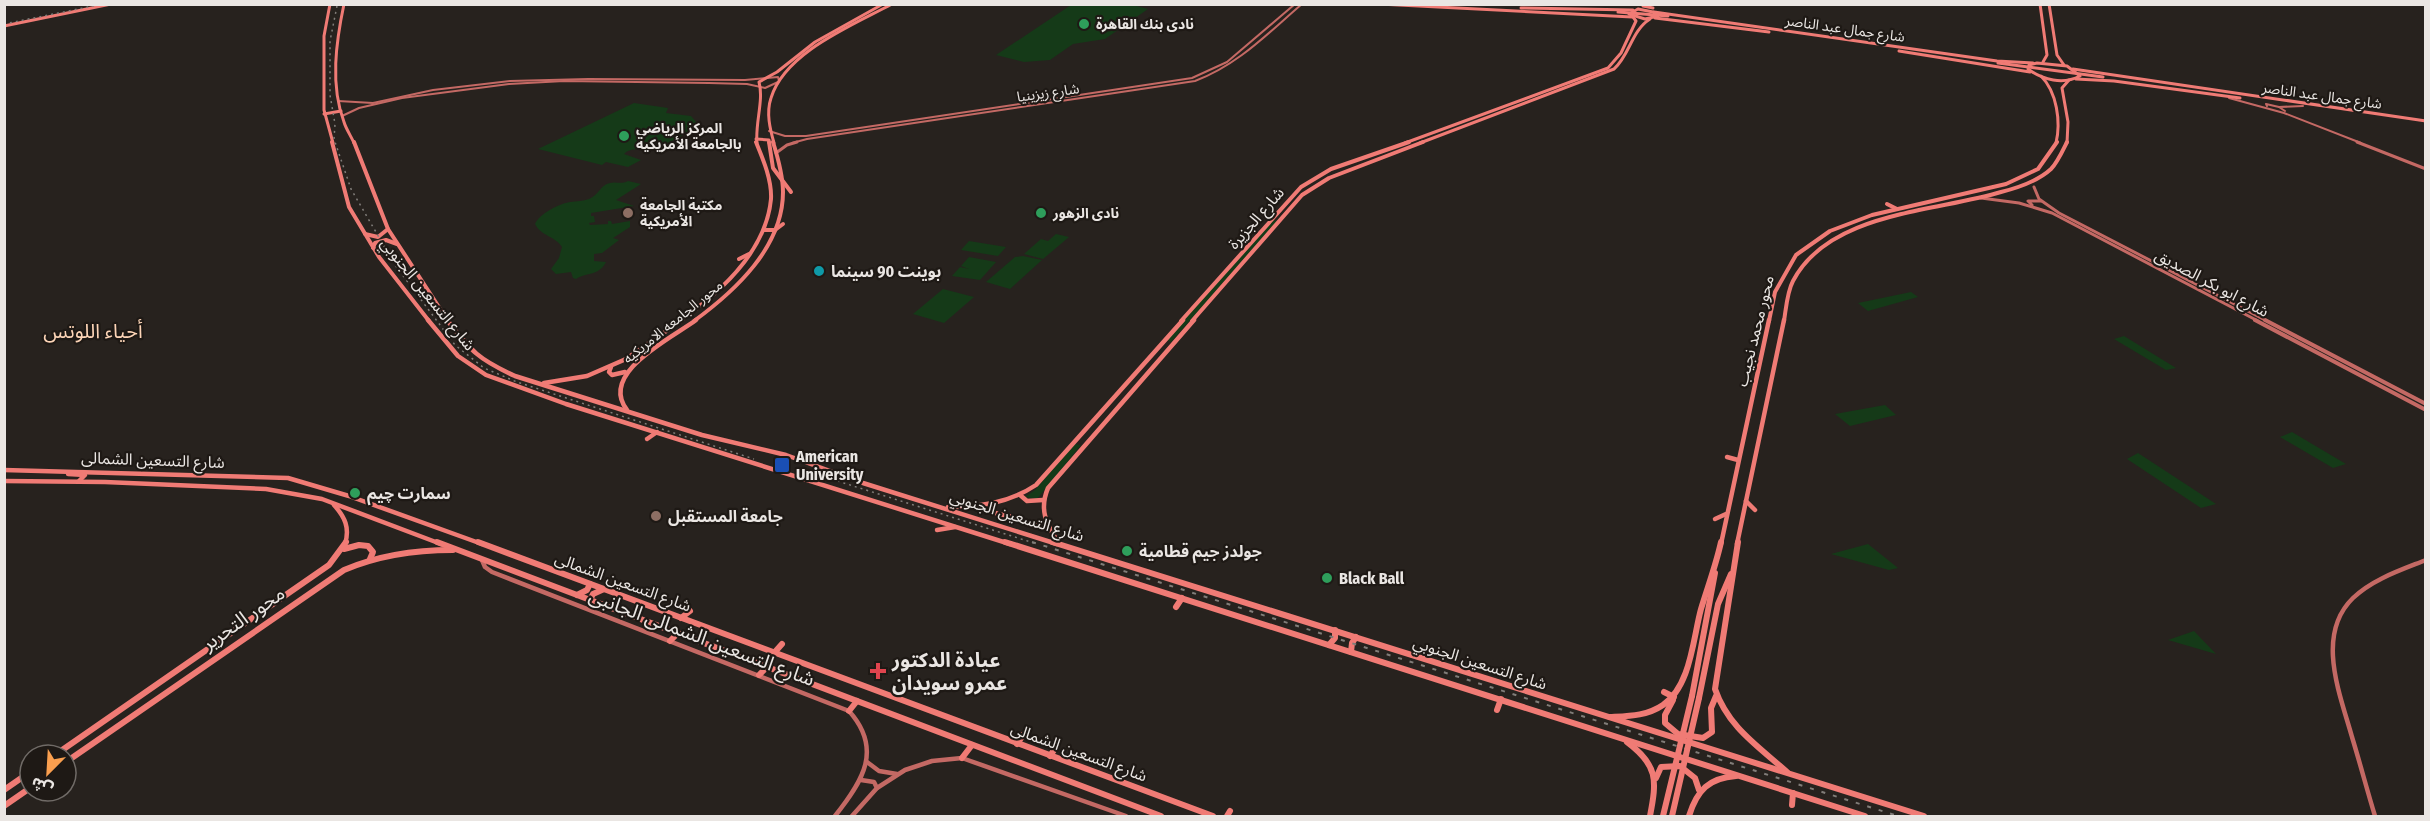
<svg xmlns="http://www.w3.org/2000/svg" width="2430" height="821" font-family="'Fira Sans Condensed','Noto Sans Arabic',sans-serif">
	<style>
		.green { fill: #153a18 }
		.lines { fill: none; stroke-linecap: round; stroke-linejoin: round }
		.secondary-far3 { stroke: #c46964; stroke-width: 2 }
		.secondary-far2 { stroke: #c46964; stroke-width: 3 }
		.secondary-far1 { stroke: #c46964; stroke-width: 4 }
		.secondary { stroke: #c46964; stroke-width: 4.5 }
		.primary-far3 { stroke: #f07b75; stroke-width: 3 }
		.primary-far2 { stroke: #f07b75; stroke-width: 4 }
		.primary-far1 { stroke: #f07b75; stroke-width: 4.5 }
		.primary { stroke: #f07b75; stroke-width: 6 }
		.rail-far1 { stroke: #817d79; stroke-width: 1.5; stroke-dasharray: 2 4; stroke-linecap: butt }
		.rail { stroke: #817d79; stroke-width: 2; stroke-dasharray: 4 8; stroke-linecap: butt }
		.primary-bridge-far1 { stroke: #f07b75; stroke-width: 3 }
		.primary-bridge { stroke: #f07b75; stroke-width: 6 }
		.leisure-dot { fill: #2e9e5b; stroke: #1e1915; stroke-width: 2 }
		.education-dot { fill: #8d6e63; stroke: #1e1915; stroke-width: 2 }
		.culture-dot { fill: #0f9aa8; stroke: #1e1915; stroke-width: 2 }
		.transit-dot { fill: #1a4fb4; stroke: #1e1915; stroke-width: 2 }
		.health-dot { fill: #e0444e; stroke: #1e1915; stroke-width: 2 }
		.labels { text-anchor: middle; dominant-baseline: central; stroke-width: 4.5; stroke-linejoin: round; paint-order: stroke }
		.far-poi-label { font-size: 14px; font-weight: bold; fill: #eae6e3; stroke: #1e1915; text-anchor: start }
		.far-street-label { font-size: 14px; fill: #eae6e3; stroke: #1e1915 }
		.street-label { font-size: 16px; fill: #eae6e3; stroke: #1e1915 }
		.poi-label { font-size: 16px; font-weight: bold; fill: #eae6e3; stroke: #1e1915; text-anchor: start }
		.quarter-label { font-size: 20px; fill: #fdd5b7; stroke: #1e1915 }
		.near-street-label { font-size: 20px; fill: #eae6e3; stroke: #1e1915 }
		.near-poi-label { font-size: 20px; font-weight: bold; fill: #eae6e3; stroke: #1e1915; text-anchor: start }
	</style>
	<rect width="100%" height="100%" fill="#27221e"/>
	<g class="green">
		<polygon points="1129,4 1148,9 1105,39 1073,44 1050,60 1024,62 996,55 1071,5"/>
		<path d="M 634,103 L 668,108 L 666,113 L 691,116 L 697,123 C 688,135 666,145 651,148 C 642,150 630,147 624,154 L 641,160 L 628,167 L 606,162 L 602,165 L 538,149 Z"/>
		<path d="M 628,181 L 641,184 L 616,200 L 634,206 L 591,213 L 591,216 L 594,216 L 595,222 L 589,223 L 590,225 L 608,224 L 608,221 L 611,221 L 612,224 L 630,221 L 630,227 L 613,238 L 619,240 L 602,253 L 594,254 L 594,261 L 606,262 C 599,276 587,272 576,279 L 573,278 L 571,272 L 556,274 L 551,269 L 559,258 L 562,247 C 555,236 541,236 535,224 C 540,213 559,204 570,202 C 577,201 583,201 589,199 C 600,194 600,185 610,183 C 617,181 620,185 628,181 Z"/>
		<polygon points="1273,220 1277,221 1171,342 1166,340"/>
		<polygon points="1056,234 1069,237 1043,259 1024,254 1041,239 1048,241"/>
		<polygon points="969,241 1006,247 998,256 961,250"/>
		<polygon points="1023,256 1042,260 1010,289 986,282 1015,257"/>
		<polygon points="969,257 996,262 980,280 952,276 960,267 969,269 961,266"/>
		<polygon points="943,289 974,297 944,323 913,314"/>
		<polygon points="1911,292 1918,297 1868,311 1858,303"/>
		<polygon points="2124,336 2176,368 2166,370 2114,339"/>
		<polygon points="1885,405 1896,415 1850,426 1835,414"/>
		<polygon points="2292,432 2346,464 2333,468 2280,437"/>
		<polygon points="1075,444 1081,445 1037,499 1025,497 1035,490"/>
		<polygon points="2138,453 2216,504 2201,508 2127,459"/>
		<polygon points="1868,544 1898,568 1889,570 1831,554"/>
		<polygon points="2194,631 2216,654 2168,640"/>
	</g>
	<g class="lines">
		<g class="secondary-far3">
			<polyline points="2229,98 2284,113 2361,143"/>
			<polyline points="338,101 373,103 433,90 510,81 588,79 745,80 778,77 779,81"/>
			<polyline points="2267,106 2266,104 2279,107"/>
			<polyline points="2285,111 2279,107 2303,106"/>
			<polyline points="342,116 359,108 402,98 509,84 564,81 709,83 747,84 765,88 778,82"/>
			<polyline points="769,131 785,136 806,136 1192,78 1227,62 1295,4"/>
			<path d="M 792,143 L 807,139 L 1195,81 C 1238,65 1268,33 1302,4"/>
		</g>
		<g class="secondary-far2">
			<polyline points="2357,142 2426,169"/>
			<polyline points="776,153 787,145 797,142"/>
			<polyline points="2034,187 2039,199 2059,213 2267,321"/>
			<polyline points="1981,198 2019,203 2052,213 2258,321"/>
			<polyline points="2032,205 2028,201 2041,201"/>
		</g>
		<g class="secondary-far1">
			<polyline points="2255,320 2426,410"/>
			<polyline points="2265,320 2426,404"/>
		</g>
		<g class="secondary">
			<path d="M 482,560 L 485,567 L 492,572 L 849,711 C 883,749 863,781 835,816"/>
			<polyline points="867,762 879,771 897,774"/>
			<polyline points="861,780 874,782 877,788"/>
			<polyline points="852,816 877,788 905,770 932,761 962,758 1126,816"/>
			<path d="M 2375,816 C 2367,790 2360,763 2352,737 C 2340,694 2315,635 2353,598 C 2373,579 2401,570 2426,560"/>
		</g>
		<g class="primary-far3">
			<polyline points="330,4 324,36 324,110 333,143"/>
			<path d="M 344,4 C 336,42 330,85 344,122 C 346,129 351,136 354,143"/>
			<polyline points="1379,4 1632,17"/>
			<polyline points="2040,4 2047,55 2043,62"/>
			<polyline points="2049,4 2057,55 2064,65"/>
			<polyline points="1643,6 1653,8"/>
			<polyline points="1521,8 1633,10"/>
			<polygon points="1638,9 1653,12 1658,16 1645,19 1629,14"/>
			<polyline points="1654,12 1997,61 2033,63"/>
			<polyline points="1655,18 1769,32"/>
			<polyline points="4,26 111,4"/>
			<polyline points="1899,51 2030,72"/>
			<path d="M 2037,63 L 2067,66 L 2080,76 C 2063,85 2043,80 2028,69 L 2029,65 Z"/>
			<polyline points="2073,69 2426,121"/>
			<path d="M 2041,76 C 2057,92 2061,122 2056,143"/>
			<polyline points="2076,79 2114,81 2240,98"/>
			<polyline points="324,114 341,111"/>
			<polyline points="756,139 769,140 769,143"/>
			<path d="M 757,143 C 755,123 764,100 759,82 L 777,72 L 815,42 L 883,4"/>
			<path d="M 774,143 C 770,129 766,113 771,98 C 785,52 853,25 892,4"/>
			<polyline points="1405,143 1608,68 1621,53 1636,21 1633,17"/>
			<path d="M 1420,143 L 1614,69 C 1630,55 1631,31 1650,19"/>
			<polyline points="2067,143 2068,122 2062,88 2069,80"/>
		</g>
		<g class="primary-far2">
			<polyline points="332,142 349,207 379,257 429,321"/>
			<polyline points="354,142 388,229 448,321"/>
			<polyline points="769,142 773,168 791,192"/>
			<polyline points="1887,204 1897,209"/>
			<polyline points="764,230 775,230 783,224"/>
			<polyline points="365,234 378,237 388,229"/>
			<polyline points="373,248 375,243 386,240 397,244"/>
			<polyline points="739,259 749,254"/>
			<path d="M 679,321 C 720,293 766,252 771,199 C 772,180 763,159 756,142"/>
			<path d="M 694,321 C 735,291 783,247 783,192 C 783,175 778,158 773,142"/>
			<polyline points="1181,321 1301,187 1331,169 1409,142"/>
			<polyline points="1192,321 1302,195 1329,178 1423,142"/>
			<polyline points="1769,321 1775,292 1796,255 1830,231 1872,215 2006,184 2038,169 2057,142"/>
			<path d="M 1784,321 C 1786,309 1787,292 1793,281 C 1829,212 1935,212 2001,192 C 2017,188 2038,181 2051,169 C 2057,163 2063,150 2067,142"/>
		</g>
		<g class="primary-far1">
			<polyline points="428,320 458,356 486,375 566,404 1010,544"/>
			<path d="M 447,320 C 472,352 478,359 515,376 L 702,435 L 786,455 L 863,483 L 1057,544"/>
			<polyline points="611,367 609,372 612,375 625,372"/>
			<polyline points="544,383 587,376 626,359 682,320"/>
			<path d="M 627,410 C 598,373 672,338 696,320"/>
			<polyline points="647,439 657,432"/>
			<polyline points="1727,457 1738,460"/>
			<polyline points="4,470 288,478 349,496 482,544"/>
			<polyline points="68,474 85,475 79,481"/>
			<polyline points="4,481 105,482 266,489 322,499 441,544"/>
			<polyline points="1020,495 1027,501 1043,500"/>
			<polyline points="1746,501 1755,510"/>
			<path d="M 334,505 C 345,517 350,528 345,544"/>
			<path d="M 948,507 C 980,507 1009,503 1036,485 L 1183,320"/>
			<polyline points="978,509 1017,518 1050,530"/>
			<polyline points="1715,519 1726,514"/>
			<polyline points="937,530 955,527"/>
			<path d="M 1058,542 C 1046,524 1039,509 1048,488 L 1194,320"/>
			<polyline points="1721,544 1769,320"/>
			<polyline points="1737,544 1784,320"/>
		</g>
		<g class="primary">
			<polyline points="437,542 1161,816"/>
			<polyline points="478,542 1213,816"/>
			<polyline points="1005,542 1865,816"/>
			<polyline points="1052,542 1924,816"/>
			<path d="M 1738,542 L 1715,689 C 1728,727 1758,746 1787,772"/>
			<polyline points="344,549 359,545 368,546 373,552 370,559"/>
			<polyline points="577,595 587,590 590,584"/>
			<polyline points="590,600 593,594 604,589"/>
			<polyline points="1176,607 1182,598"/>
			<polyline points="681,618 690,611"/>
			<polyline points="670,641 678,633"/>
			<polyline points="1329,645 1335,638 1335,630"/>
			<polyline points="1351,652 1352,643 1356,637"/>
			<polyline points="774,653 782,644"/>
			<polyline points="759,675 767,667"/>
			<polyline points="1664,692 1674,697"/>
			<polyline points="1692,696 1715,573"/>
			<polyline points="1699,698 1718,604 1731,574"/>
			<polyline points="1673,700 1665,715 1665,723 1678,734 1703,738 1712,732 1711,708 1716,696"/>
			<polyline points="1497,710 1501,699"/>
			<polyline points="849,711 857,701"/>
			<path d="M 1610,717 C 1629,716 1647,716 1663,705 C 1691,686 1693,638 1701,609 C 1708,586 1716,565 1721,542"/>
			<path d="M 1627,742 C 1658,765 1657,780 1650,816"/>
			<polyline points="1017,744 1023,735"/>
			<polyline points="55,755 329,565 346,542"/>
			<polyline points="1050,756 1056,747"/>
			<polyline points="962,758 972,745"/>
			<path d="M 66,762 L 344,570 C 379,555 415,550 453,550"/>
			<polyline points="1656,778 1661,767 1680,766 1695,778 1699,790"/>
			<polyline points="4,790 30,772"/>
			<polyline points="1792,805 1793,793"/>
			<polyline points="4,806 30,788"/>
			<polyline points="1227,816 1230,811"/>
			<path d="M 1689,816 C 1697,790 1709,778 1736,776"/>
		</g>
		<g class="rail-far1">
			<polyline points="337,6 330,41 330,95 335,124 334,139 351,189 395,265 455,345 484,368 517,382 754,459"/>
			<polyline points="4,24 103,4"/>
			<polyline points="809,472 1037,544"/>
		</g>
		<polyline class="rail" points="1032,542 1898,816"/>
		<g class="primary-bridge-far1">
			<polyline points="1618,12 1668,16"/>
			<polyline points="1998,63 2103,77"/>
		</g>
		<g class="primary-bridge">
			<polyline points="1663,816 1692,696"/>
			<polyline points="1672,816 1699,698"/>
		</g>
	</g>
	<g class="leisure-dot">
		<circle cx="1084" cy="24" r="6"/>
		<circle cx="624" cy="136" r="6"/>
		<circle cx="1041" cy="213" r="6"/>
		<circle cx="355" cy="493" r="6"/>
		<circle cx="1127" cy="551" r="6"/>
		<circle cx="1327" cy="578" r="6"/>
	</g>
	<g class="education-dot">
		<circle cx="628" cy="213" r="6"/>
		<circle cx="656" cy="516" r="6"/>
	</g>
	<circle class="culture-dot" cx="819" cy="271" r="6"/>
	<rect class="transit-dot" x="774" y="457" width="16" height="16" rx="3"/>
	<path class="health-dot" d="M875 662h6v6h6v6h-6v6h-6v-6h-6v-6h6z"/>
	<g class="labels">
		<g class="far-poi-label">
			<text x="1096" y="24">نادى بنك القاهرة</text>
			<text x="636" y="128">المركز الرياضي<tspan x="636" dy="16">بالجامعة الأمريكية</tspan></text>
			<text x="640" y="205">مكتبة الجامعة<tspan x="640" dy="16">الأمريكية</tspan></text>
			<text x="1053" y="213">نادى الزهور</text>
		</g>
		<g class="far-street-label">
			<text transform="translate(1845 29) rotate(8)">شارع جمال عبد الناصر</text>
			<text transform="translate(1048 93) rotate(-8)">شارع زيزينيا</text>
			<text transform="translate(2322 96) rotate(8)">شارع جمال عبد الناصر</text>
			<text transform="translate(673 322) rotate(-39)">محور الجامعه الامريكيه</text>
		</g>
		<g class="street-label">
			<text transform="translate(1256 218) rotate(-49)">شارع الجزيرة</text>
			<text transform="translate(2212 283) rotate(28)">شارع ابو بكر الصديق</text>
			<text transform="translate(428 294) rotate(51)">شارع التسعين الجنوبي</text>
			<text transform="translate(1755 331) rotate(-76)">محور محمد نجيب</text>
			<text transform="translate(153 460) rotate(2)">شارع التسعين الشمالى</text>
			<text transform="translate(1017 516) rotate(17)">شارع التسعين الجنوبي</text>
			<text transform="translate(623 582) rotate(20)">شارع التسعين الشمالى</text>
			<text transform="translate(1480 663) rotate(18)">شارع التسعين الجنوبي</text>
			<text transform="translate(1079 752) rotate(20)">شارع التسعين الشمالى</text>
		</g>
		<g class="poi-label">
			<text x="831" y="271">بوينت 90 سينما</text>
			<text x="796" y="456">American<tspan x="796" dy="18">University</tspan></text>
			<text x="367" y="493">سمارت چيم</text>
			<text x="668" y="516">جامعة المستقبل</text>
			<text x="1139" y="551">جولدز جيم قطامية</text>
			<text x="1339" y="578">Black Ball</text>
		</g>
		<g class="quarter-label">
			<text x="93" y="331">أحياء اللوتس</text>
		</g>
		<g class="near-street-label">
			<text transform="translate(243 618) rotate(-35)">محور التحرير</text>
			<text transform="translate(702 637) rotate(21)">شارع التسعين الشمالى الجانبى</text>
		</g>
		<g class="near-poi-label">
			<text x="892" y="660">عيادة الدكتور<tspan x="892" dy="23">عمرو سويدان</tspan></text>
		</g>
	</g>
	<rect width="2430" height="821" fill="none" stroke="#eae6e3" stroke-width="12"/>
	<g transform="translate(48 773) rotate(204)"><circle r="28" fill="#1e1915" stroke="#706b67" stroke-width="1.5"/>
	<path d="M0-4.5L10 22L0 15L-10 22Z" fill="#fa9f4f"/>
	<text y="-9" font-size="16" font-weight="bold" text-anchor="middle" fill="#eae6e3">ش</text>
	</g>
</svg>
